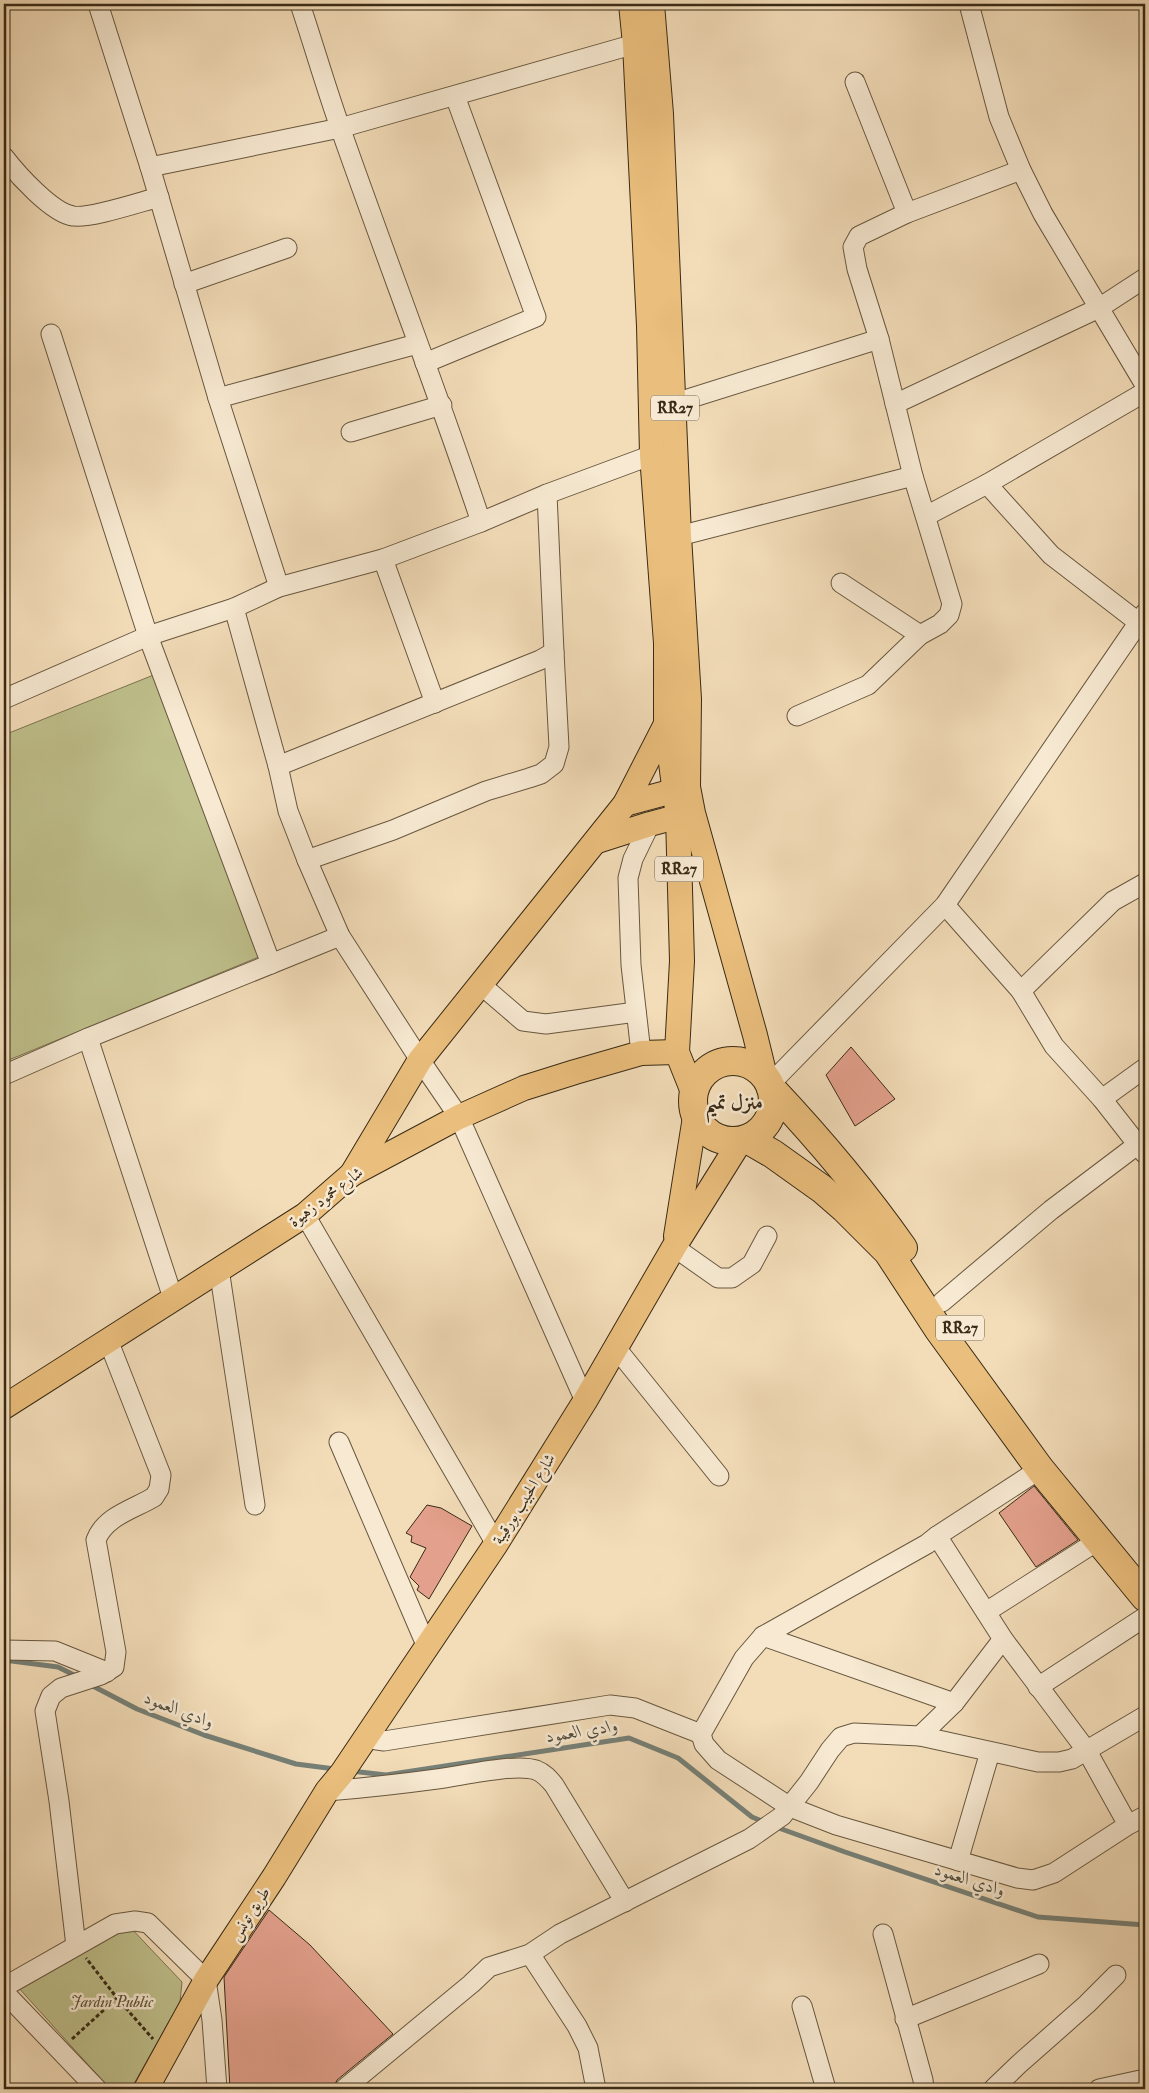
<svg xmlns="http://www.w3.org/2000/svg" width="1149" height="2093" font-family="'IM FELL Double Pica',Amiri,serif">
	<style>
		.green { fill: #bfc08c; stroke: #7c7551 }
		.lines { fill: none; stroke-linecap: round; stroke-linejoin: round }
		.stream { stroke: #768077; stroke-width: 5 }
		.building { fill: #e3a08c; stroke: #392a16 }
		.minor-casing { stroke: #68573f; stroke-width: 21 }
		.major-casing { stroke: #392a16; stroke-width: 26 }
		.highway-casing { stroke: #392a16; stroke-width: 30 }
		.path { stroke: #392a16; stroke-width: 3; stroke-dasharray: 4 2.5; stroke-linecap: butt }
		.minor { stroke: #f7e9d2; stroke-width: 19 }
		.major { stroke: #eabe7c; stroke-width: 24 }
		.highway { stroke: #eabe7c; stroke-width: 28 }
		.labels { text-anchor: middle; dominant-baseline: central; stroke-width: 5; stroke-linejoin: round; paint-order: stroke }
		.shield { fill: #f7e9d2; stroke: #72634e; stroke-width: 1 }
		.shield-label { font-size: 15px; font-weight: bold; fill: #392a16 }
		.street-label { font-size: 16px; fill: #392a16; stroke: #f7e9d2 }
		.park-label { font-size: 16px; font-style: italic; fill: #5a5034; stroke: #f7e9d2 }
		.water-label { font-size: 18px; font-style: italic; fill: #524e3e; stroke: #f7e9d2 }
		.district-label { font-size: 21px; font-weight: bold; fill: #392a16; stroke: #f7e9d2 }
	</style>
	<rect width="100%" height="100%" fill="#f3ddb9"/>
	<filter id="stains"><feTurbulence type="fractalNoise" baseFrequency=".004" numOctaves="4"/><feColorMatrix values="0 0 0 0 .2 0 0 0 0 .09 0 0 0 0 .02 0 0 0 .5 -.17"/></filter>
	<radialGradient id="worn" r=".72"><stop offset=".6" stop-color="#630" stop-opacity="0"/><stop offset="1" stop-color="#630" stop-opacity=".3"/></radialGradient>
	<g class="green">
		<polygon points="161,672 271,952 4,1062 4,735"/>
		<polygon points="129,1926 182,1982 180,2002 131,2089 110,2089 17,1986"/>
	</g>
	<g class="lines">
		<g class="stream">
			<polyline points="4,1660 58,1667 78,1677"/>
			<polyline points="89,1684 137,1709 204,1735 296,1764 335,1769"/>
			<polyline points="351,1771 386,1775 629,1738 678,1758 752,1817 764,1822"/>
			<polyline points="776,1827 845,1852 1038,1917 1145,1925"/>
		</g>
	</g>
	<g class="building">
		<polygon points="851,1047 895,1099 855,1126 826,1075"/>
		<polygon points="1034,1486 1078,1540 1036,1567 999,1513"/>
		<polygon points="427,1505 441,1508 472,1526 429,1599 417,1590 419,1586 410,1577 426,1548 411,1542 412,1536 406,1533"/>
		<polygon points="269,1910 310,1945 393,2034 337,2080 333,2089 230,2089 224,1977"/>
	</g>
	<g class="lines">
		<g class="minor-casing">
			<g id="minor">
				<polyline points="98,4 150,167 218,398 279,587"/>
				<path d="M 300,4 C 314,46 326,88 341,130 C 387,261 437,390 481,522"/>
				<polyline points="969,4 999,117 1021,170 1043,214 1145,385"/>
				<polyline points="855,82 907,213"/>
				<path d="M 4,157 C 17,174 52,213 73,216 C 89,219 140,202 159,197"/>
				<polyline points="150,167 340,128 635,44 648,42"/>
				<polyline points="184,284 287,248"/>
				<polyline points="51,334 148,636 271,964"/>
				<polyline points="425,363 536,317 455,96"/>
				<polyline points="218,398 417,344"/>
				<polyline points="675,403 879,339"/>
				<polyline points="895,404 1099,308 1145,278"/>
				<polyline points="351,432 442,405"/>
				<polyline points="987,484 1051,555 1138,622"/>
				<polyline points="926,516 987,484 1145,392"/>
				<polyline points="679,536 913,476"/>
				<polyline points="383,559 435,703"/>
				<polyline points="841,583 920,635"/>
				<polyline points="234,608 278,766 288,811 307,860 340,936 420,1060 459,1117 585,1401"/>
				<polyline points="4,699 148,636 234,608 279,587 383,559 481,522 547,494 652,455 665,457"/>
				<polyline points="797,716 868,685 920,635 940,624 949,615 952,604 913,476 879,339 857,269 853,247 859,236 907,213 1021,170"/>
				<polyline points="278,766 540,660 554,652 547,494"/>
				<polyline points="307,860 393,830 486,791 529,778 541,774 554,764 559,747 554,652"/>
				<polyline points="945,905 1021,991 1054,1046 1102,1099 1145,1154"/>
				<polyline points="480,984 523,1021 546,1024 636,1012"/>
				<polyline points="1021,991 1113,901 1145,883"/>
				<polyline points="88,1038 173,1298"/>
				<polyline points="641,1053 631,965 628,878 633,859 650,824"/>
				<polyline points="4,1075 88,1038 340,936"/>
				<polyline points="770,1084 945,905 1145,613"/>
				<polyline points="1102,1099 1145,1068"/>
				<polyline points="305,1215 496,1544"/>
				<polyline points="674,1247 718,1278 732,1278 752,1264 767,1236"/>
				<polyline points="219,1269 255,1505"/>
				<polyline points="942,1302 1051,1210 1137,1145"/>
				<polyline points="616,1348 719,1476"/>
				<polyline points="339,1442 427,1647"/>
				<polyline points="937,1536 1040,1469"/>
				<polyline points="986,1612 1099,1540"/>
				<polyline points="763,1636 954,1703"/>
				<polyline points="4,1650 55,1651 107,1672"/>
				<polyline points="1038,1687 1145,1617"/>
				<polyline points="920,1736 954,1703 1003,1639"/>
				<polyline points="364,1738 384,1741 610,1705 635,1708 701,1734"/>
				<path d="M 327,1791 C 364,1788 400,1784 437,1779 C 461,1776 515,1763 536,1770 C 544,1773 549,1779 554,1785 L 625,1902"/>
				<polyline points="1128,1825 1054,1873 1033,1880 1017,1878 836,1825 790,1807 718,1760 704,1744 701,1734 744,1658 763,1636 927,1544 937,1536 1003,1639 1087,1751 1128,1825 1145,1816"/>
				<polyline points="958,1861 990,1752"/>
				<polyline points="883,1934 923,2080 924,2089"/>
				<path d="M 76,1946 L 59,1801 L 45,1711 L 51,1696 L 61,1688 L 101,1675 L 114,1667 L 116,1652 L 96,1540 C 105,1516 134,1509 154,1497 L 159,1489 L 161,1475 L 108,1340"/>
				<polyline points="530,1954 577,2026 588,2048 596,2089"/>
				<polyline points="4,1987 115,1924 135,1921 148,1923 206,1980 212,2020 217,2089"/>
				<polyline points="4,1992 97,2089"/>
				<polyline points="802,2006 826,2089"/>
				<polyline points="905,2019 1039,1964"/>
				<polyline points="344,2089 471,1984 489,1967 530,1954 560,1934 749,1839 782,1816 809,1782 830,1750 841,1737 854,1733 920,1736 1038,1762 1059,1762 1072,1759 1145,1716"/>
				<polyline points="993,2089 1018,2065 1087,2004 1116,1975"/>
				<polyline points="1099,2089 1145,2079"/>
			</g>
		</g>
		<g class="major-casing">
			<g id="major">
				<polyline points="631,4 635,44 649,326 652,455 666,643 666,724 678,817 682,961 677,1052 693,1092"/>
				<polyline points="652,4 661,114 679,536 689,699 688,787 693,813 755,1035 765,1076"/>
				<polyline points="625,804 666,724"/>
				<polyline points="597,841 650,824 691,813"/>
				<polyline points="352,1174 420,1060 625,804 688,787"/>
				<polyline points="676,1236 695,1117"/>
				<polyline points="4,1407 305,1215 352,1174 459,1117 524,1088 575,1072 641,1053 677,1052"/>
				<polyline points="146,2089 206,1980 274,1877 327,1791 342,1773 496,1544 585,1401 674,1247 741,1140"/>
			</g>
		</g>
		<g class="highway-casing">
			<g id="highway">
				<circle cx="733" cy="1101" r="40"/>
				<path d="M 771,1088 C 819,1139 863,1191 903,1248"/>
				<polyline points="747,1139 773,1154 822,1189 845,1209 888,1252 939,1330 1040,1469 1145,1597"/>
			</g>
		</g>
		<g class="path">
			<polyline points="117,1998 153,2039"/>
			<polyline points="72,2039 117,1998 86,1958"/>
		</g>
		<use href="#minor" class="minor"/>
		<use href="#major" class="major"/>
		<use href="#highway" class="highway"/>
	</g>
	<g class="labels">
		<g class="shield">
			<rect x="651" y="395.5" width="48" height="25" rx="4"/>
			<rect x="655" y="856.5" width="48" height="25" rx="4"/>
			<rect x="936" y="1315.5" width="48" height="25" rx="4"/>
		</g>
		<g class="shield-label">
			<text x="675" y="408">RR27</text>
			<text x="679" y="869">RR27</text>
			<text x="960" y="1328">RR27</text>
		</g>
		<g class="street-label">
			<text transform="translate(326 1197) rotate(-37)">شارع محمود زهيوة</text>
			<text transform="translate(524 1499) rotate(-58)">شارع الحبيب بورقيبة</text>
			<text transform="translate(250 1914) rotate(-57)">طريق تونس</text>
		</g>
		<g class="park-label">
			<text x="112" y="2002">Jardin Public</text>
		</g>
		<g class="water-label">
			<text transform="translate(179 1710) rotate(21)">وادي العمود</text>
			<text transform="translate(582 1731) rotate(-9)">وادي العمود</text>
			<text transform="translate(970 1880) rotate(18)">وادي العمود</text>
		</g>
		<g class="district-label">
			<text x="734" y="1102">منزل تميم</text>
		</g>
	</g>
	<rect width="1149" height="2093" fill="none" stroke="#f3ddb9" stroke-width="20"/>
	<rect x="5" y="5" width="1139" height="2083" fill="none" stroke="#392a16" stroke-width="2.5"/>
	<rect x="10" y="10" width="1129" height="2073" fill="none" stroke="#392a16"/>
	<rect width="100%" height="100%" filter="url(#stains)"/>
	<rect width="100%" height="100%" fill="url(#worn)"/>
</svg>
